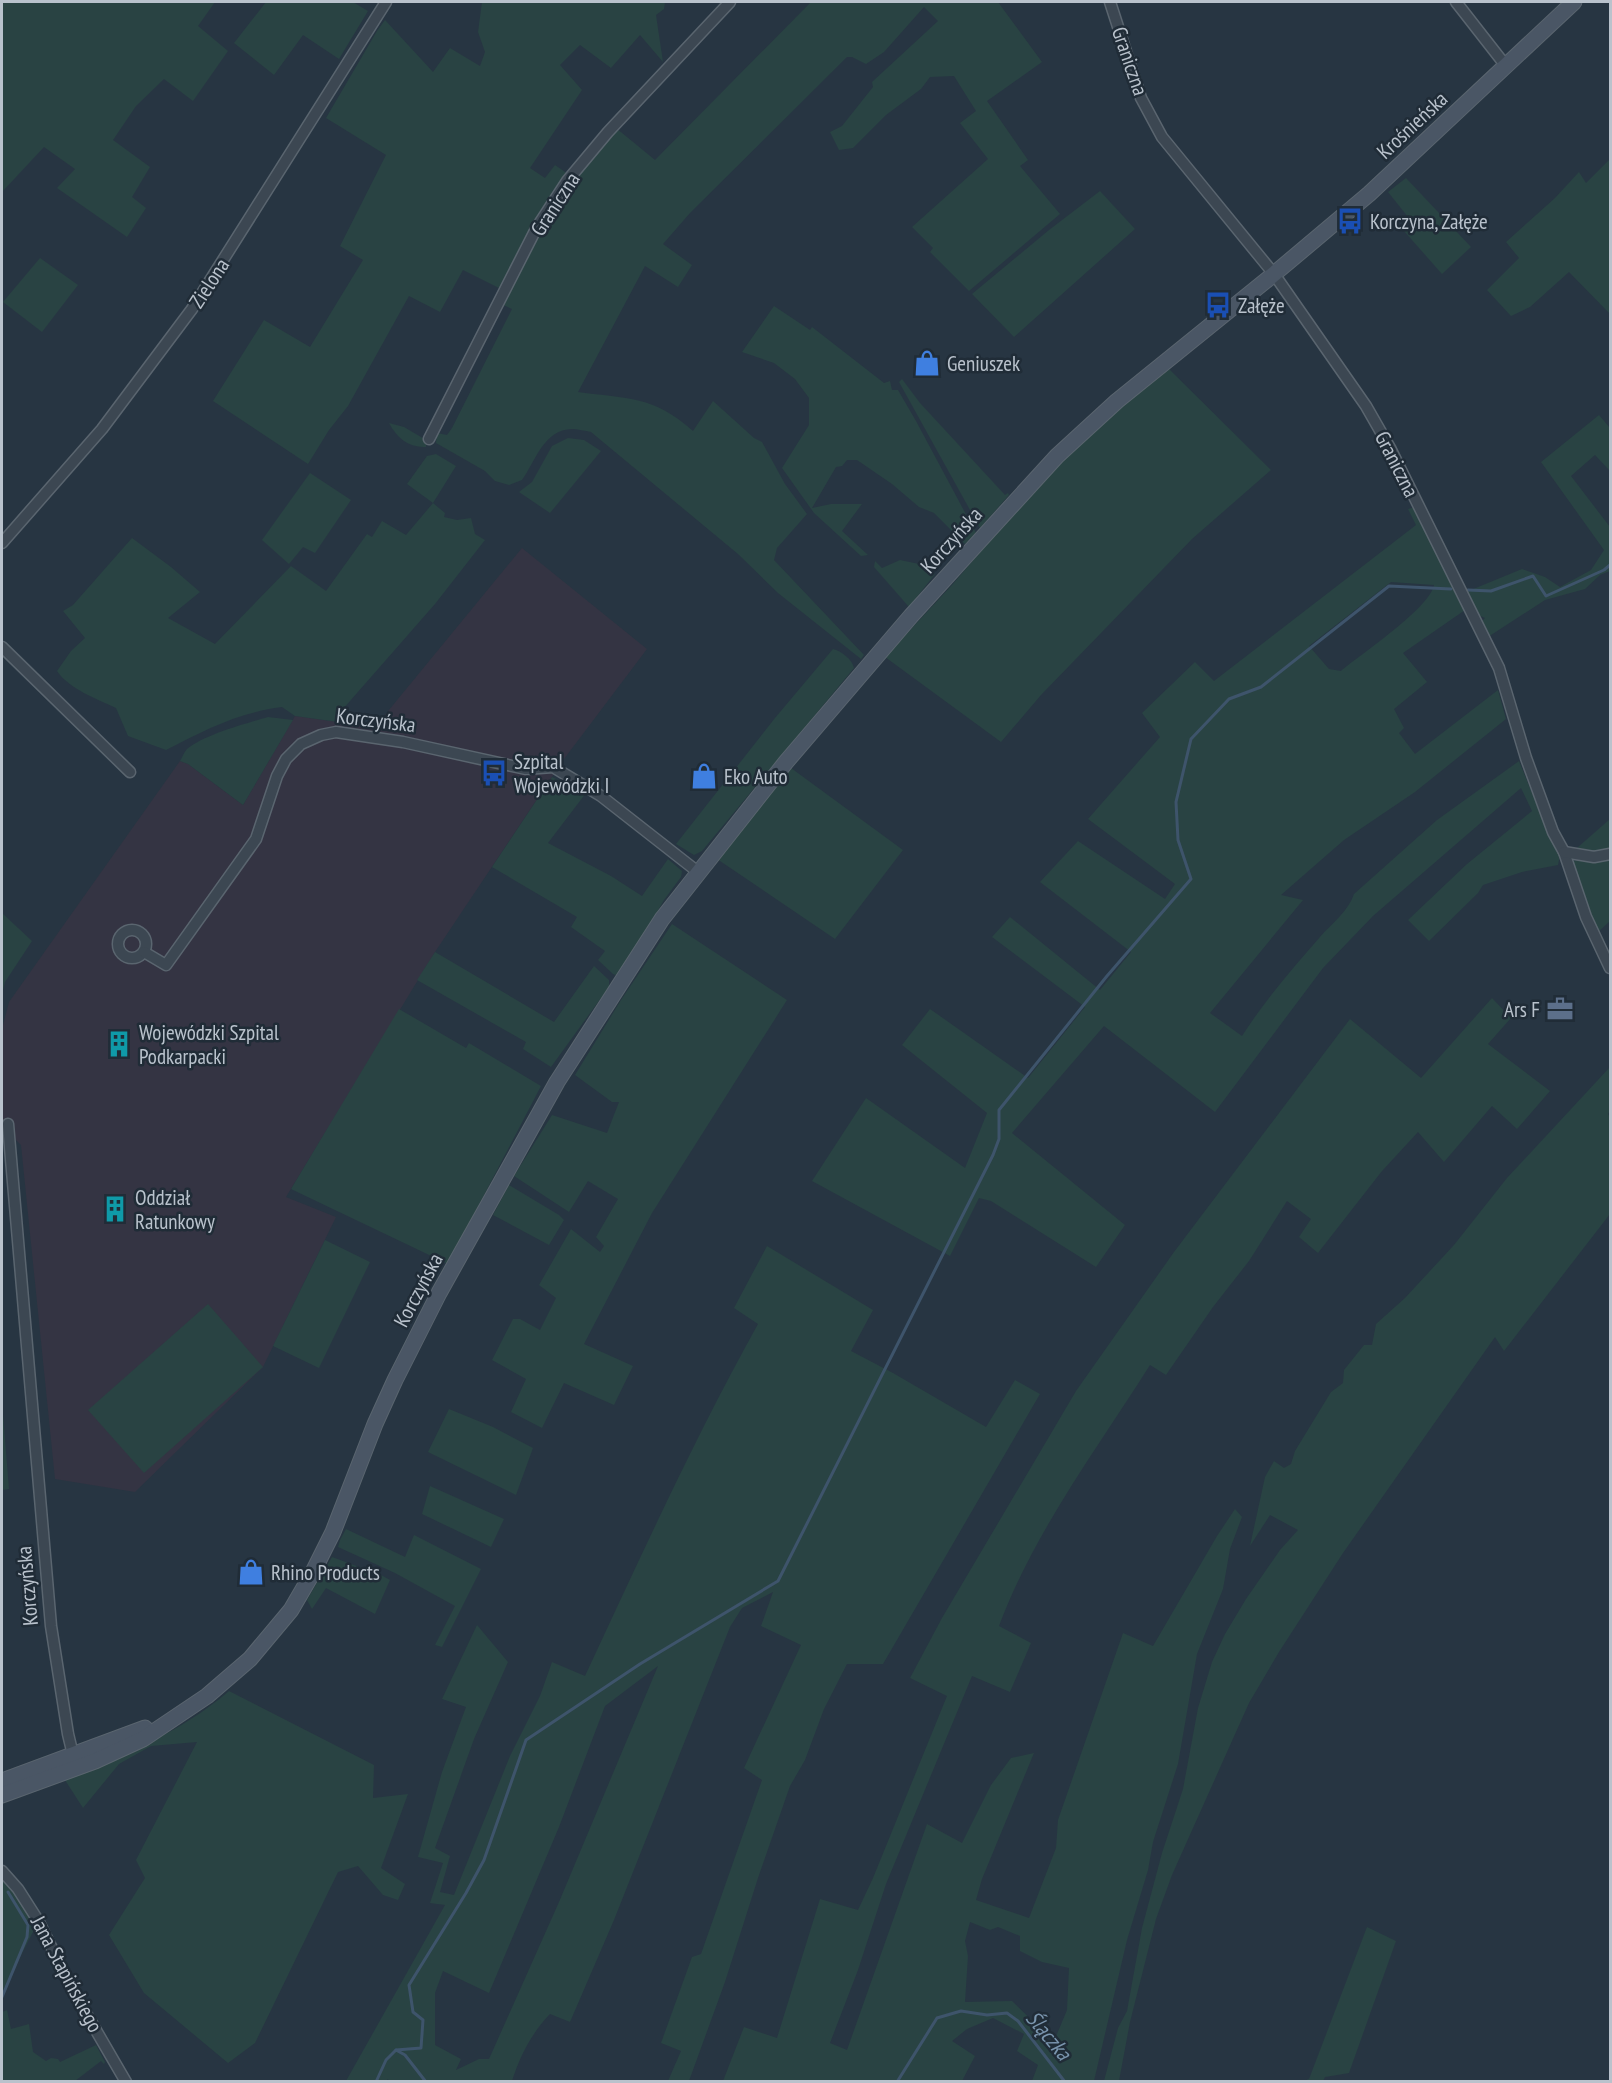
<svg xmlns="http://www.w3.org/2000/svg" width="1612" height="2083" font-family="'PT Sans Narrow',sans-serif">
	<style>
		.medical { fill: #343443 }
		.green { fill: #294343; fill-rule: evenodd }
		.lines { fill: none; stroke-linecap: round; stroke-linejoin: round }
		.stream { stroke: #3e546b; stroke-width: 3 }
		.street-casing { stroke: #5a656f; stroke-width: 13 }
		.secondary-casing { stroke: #5a656f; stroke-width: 17 }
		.street { stroke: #3c4752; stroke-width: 10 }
		.secondary { stroke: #4a5665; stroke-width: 15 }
		.labels { text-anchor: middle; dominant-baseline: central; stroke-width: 5; stroke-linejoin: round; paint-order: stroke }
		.street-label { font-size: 21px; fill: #b9c2cc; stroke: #202c37 }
		.poi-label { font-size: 21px; fill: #b9c2cc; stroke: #202c37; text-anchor: start }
		.water-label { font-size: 22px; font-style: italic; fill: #7a95ae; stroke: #202c37 }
	</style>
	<rect width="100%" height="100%" fill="#273542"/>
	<polygon class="medical" points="522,548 647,649 564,759 435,952 286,1197 336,1217 263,1367 135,1492 55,1479 21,1145 14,1138 3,1137 2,1029 9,1002 180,761 188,764 243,805 295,716 375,727"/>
	<g class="green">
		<polygon points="2,2 215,2 198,26 228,51 193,101 164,79 136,106 113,140 150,167 132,197 146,208 127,237 57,188 75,169 44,147 2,192"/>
		<polygon points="266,2 353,2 368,11 339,59 303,35 274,75 234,43"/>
		<polygon points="482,2 665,2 664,9 656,15 663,62 640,35 611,68 580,45 560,65 582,90 530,168 545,178 555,165 568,174 503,290 463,270 440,312 409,296 348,406 329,430 308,464 213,401 264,320 310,347 363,260 340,246 386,155 326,118 377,31 385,20 433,72 450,48 480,66 485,52 478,32"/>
		<path d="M 811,2 L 998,2 L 1042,62 L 987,101 L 1028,160 L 1020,166 L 1060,214 L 969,291 L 930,252 L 933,248 L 912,227 L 988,159 L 960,123 L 976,111 L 954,76 L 930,77 L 921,89 L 886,115 L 853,148 L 839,150 L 830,132 L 842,126 L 873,87 L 872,82 L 938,21 L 924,7 L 884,52 L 866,64 L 852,57 L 847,57 L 690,213 L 663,244 L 692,265 L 678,287 L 645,266 L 578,392 C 628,399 653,395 693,431 L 713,401 L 754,438 L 762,442 L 785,484 L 807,514 L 777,548 L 774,560 L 864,655 L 861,659 L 778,593 L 738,554 L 591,432 C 585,431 578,429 572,429 C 544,429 535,462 522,480 L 509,485 L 495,481 L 485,471 L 436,443 L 437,433 L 447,435 L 452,428 L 512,309 L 501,304 L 549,216 L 574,178 L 616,128 L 655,160 Z"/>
		<polygon points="1610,159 1610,314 1569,272 1530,307 1511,316 1487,290 1519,258 1506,242 1555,198 1579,172 1586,183"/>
		<polygon points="1406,178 1471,247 1442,274 1404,231 1412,222 1388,192"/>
		<polygon points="1100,191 1135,229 1014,337 972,294 1049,230"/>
		<polygon points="40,258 78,285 42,332 3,302"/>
		<polygon points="774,306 810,330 812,327 884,383 890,381 892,390 898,390 916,421 976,533 965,544 934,513 919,507 892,484 857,460 847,460 842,466 836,467 812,508 831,504 862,504 842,531 868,555 861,556 814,513 782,468 809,425 809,398 795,379 774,363 742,352"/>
		<polygon points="1168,368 1271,470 1192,539 1041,695 1001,742 885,657 952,585 1043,479 1116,412"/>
		<polygon points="902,379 920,403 1005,495 1008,493 1009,495 980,528 899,382"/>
		<polygon points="1599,415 1610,428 1610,471 1595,455 1571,476 1610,527 1610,571 1600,575 1585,589 1545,600 1488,637 1480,623 1485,618 1478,615 1466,592 1522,569 1545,577 1560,587 1591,570 1604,550 1541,462"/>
		<path d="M 389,423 L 404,427 L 426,440 L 426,447 C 409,448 397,438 389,423 Z"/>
		<polygon points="568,438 584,440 601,451 550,513 519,492 532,482 552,446"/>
		<path d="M 436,454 L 456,466 L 433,503 L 445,513 L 444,517 L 457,520 L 471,518 L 475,534 L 485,540 L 435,604 L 343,709 L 338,722 L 295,716 L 282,707 C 237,713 205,730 166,750 L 128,736 L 116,708 C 97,699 69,689 57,671 L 71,651 L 85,638 L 63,611 L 73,605 L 132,538 L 171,567 L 200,592 L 168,618 L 215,644 L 291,566 L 326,591 L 367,534 L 372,537 L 382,521 L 406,535 L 433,503 L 407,484 L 427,456 Z"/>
		<polygon points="310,473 351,500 315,553 303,547 289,564 262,540"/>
		<path d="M 1415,507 L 1465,610 L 1403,653 L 1427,682 L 1394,709 L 1404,728 L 1399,733 L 1415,754 L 1498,690 L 1506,719 L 1415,792 L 1344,840 L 1281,895 L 1303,900 L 1210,1013 L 1242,1036 C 1265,1000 1292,969 1320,937 C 1332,923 1348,912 1354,894 L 1437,820 L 1519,761 L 1551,840 L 1560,855 L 1558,865 L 1522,872 L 1483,885 L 1478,893 L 1429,941 L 1408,920 L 1467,864 L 1532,811 L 1521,788 L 1373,916 L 1323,968 L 1215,1112 L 1104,1026 L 1012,1133 L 1125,1225 L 1096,1267 L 991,1201 L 979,1198 L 950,1256 L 812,1181 L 866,1098 L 965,1168 L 987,1113 L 902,1045 L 930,1009 L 1028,1078 L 1085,1007 L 992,937 L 1010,917 L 1100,990 L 1131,952 L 1040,882 L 1078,841 L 1165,899 L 1175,884 L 1088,819 L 1160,737 L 1142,713 L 1195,662 L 1214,681 L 1416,525 L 1408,509 ZM 1391,582 L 1434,585 C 1430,608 1361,654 1341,671 L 1329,669 L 1309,646 Z"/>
		<polygon points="900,560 919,564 935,574 909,607 874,567 875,561 882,568"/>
		<path d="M 833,649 C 841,651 852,659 854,668 L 702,851 L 694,855 L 676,844 L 775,718 Z"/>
		<path d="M 268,717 L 293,720 L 243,805 L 188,764 L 180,761 C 182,758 184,752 187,749 C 203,735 247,723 268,717 Z"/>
		<polygon points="791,768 903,850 835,939 717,859"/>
		<polygon points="552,777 586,793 548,843 611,876 642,896 668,859 682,871 681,877 664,900 620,977 613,974 598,960 605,951 571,927 577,917 492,867"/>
		<polygon points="1610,819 1610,848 1596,851 1577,848"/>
		<polygon points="1577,860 1601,862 1610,860 1610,921 1597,933 1571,868 1573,861"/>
		<polygon points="2,913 32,941 5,982 2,994"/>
		<polygon points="672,924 787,1000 652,1213 584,1344 633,1366 614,1405 564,1383 542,1428 511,1412 526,1379 492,1360 513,1319 520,1319 540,1330 556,1298 539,1285 571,1229 600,1252 604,1246 596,1237 618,1199 588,1181 569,1212 514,1176 552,1115 607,1133 619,1102 612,1102 575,1075 621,1000"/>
		<polygon points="435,952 554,1022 594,966 609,980 609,987 551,1067 523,1049 526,1042 417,980"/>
		<path d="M 1492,998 L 1511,1018 L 1488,1044 L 1550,1091 L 1517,1129 L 1492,1106 L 1444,1162 L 1418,1132 L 1382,1171 L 1318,1253 L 1299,1237 L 1311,1219 L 1287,1201 L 1249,1261 L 1213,1307 L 1166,1375 L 1150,1365 C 1097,1449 1034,1532 999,1626 L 1031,1643 L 1010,1692 L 972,1676 L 886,1884 L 858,1970 L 830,2043 L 847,2050 L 927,1824 L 962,1843 L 991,1785 L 1011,1758 L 1034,1753 L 982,1879 L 976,1900 L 1029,1918 L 1056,1848 L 1058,1820 L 1123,1633 L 1153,1646 L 1217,1536 L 1235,1509 L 1242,1517 L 1230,1549 L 1223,1589 L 1197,1654 L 1178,1764 L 1153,1842 L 1148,1870 L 1127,1940 L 1094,2081 L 1032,2081 L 1038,2065 L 1017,2051 L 1024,2034 L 993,2018 L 967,2029 L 952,2041 L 975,2056 L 962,2081 L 723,2081 L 744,2027 L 777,2038 L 820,1899 L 858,1910 L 873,1878 L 947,1696 L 910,1678 L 942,1618 L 1076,1391 L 1174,1252 L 1350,1019 L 1421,1078 ZM 970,1922 L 990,1930 L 998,1927 L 1020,1936 L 1020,1951 L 1042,1962 L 1069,1968 L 1067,2010 L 1052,2046 L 1045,2033 L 1012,2001 L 965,2002 L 968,1956 L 965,1941 Z"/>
		<polygon points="399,1009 466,1048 469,1043 541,1086 448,1264 291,1189"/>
		<polygon points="1610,1067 1610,1111 1608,1114 1610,1117 1610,1214 1504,1351 1495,1337 1343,1553 1279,1652 1249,1703 1172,1875 1156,1919 1130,2022 1119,2081 1104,2081 1118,2028 1127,2011 1142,1928 1162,1853 1183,1789 1198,1708 1212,1662 1225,1634 1246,1599 1280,1550 1298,1530 1270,1515 1250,1546 1265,1477 1274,1461 1284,1468 1291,1464 1295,1451 1331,1392 1343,1383 1344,1370 1364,1345 1372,1345 1376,1324 1405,1298 1454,1245 1507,1178"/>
		<polygon points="509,1185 559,1215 564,1220 549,1245 493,1215"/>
		<polygon points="325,1240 370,1262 319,1368 273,1346"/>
		<path d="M 767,1246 L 873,1310 L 851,1351 L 893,1373 L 986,1427 L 1015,1380 L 1040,1394 L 883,1664 L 847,1664 L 824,1709 L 805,1760 L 790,1786 L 758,1878 L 725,1982 L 689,2081 L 668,2081 L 681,2051 L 661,2043 L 692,1957 L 701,1954 L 762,1780 L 744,1768 L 801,1645 L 761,1626 L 773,1592 L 742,1608 L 730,1627 L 614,1920 L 570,2022 L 550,2014 C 531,2034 520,2056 512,2081 L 389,2082 L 388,2079 L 386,2081 L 346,2081 L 445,1905 L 430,1903 L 443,1863 L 418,1857 L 442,1772 L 466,1707 L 442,1699 L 477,1625 L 508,1662 L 474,1739 L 435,1848 L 450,1856 L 440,1892 L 454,1895 L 510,1756 L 540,1696 L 552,1662 L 585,1676 C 640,1558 694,1439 758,1324 L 734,1308 ZM 658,1666 L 559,1902 L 489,2059 L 479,2059 L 456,2070 L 461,2059 L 435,2045 L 435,1993 L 443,1971 L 489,1993 L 559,1827 L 605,1706 Z"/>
		<polygon points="208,1304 263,1367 144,1473 88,1410"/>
		<polygon points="2,1402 9,1489 2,1490"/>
		<polygon points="449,1409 493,1427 533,1448 516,1495 428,1452"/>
		<polygon points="430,1486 504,1519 491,1547 422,1514"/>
		<polygon points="346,1529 405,1557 414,1535 481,1569 442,1647 435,1645 455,1606 395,1573 338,1547 340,1540"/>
		<polygon points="332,1557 381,1575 390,1580 375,1614 326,1588 312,1609 307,1600"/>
		<path d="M 229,1691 L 374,1765 L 373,1798 L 408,1794 L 381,1868 L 405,1884 L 398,1900 L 383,1895 L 358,1866 L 338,1872 L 255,2043 L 228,2063 L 144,1993 L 109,1935 L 145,1878 L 136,1860 L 197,1742 L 151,1746 L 119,1764 L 83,1808 L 65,1780 C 124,1755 180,1733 229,1691 Z"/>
		<polygon points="2,1879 13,1891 36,1926 2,1992"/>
		<polygon points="1367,1927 1396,1941 1349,2073 1325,2077 1323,2081 1303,2081 1309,2079"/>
		<polygon points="7,2010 11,2029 29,2024 33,2052 46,2061 51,2058 58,2059 60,2062 96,2045 105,2062 104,2064 101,2061 75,2081 2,2081 2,2012"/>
	</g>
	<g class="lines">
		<g class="stream">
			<polyline points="1468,590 1491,591 1533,576 1546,596 1604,570 1610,565"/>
			<polyline points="2,1997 27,1937 28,1925 8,1892"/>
			<polyline points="396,2050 421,2048 423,2020 413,2012 409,1985 466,1893 484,1860 526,1740 640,1664 778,1581 993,1155 999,1139 999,1110 1107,976 1191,879 1178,840 1176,802 1191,739 1229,699 1261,687 1389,586 1451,589"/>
			<polyline points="376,2082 386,2060 396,2050 405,2055 426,2082"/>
			<polyline points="897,2082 937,2018 961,2011 987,2015 1007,2013 1018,2021 1065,2082"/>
		</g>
		<g class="street-casing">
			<g id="street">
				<polyline points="1110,2 1141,98 1162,137 1274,274 1366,406 1390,448 1499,668 1526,758 1553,832 1564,852 1586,917 1610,968"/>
				<polyline points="1456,2 1506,66"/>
				<polyline points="429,439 537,227 567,181 608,132 730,2"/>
				<polyline points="2,543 102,429 192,309 386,2"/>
				<polyline points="2,647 130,772"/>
				<polyline points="1564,852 1594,857 1610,854"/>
				<circle cx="132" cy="944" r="14"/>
				<polyline points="144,952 166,965 256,839 277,776 286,759 301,744 321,735 336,732 403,742 526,769 553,767 601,796 698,872"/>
				<polyline points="8,1124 51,1626 68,1734 74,1759"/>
				<polyline points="2,1871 18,1889 39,1922 72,1989 126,2082"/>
			</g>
		</g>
		<g class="secondary-casing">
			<g id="secondary">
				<polyline points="2,1781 145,1728"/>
				<polyline points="2,1795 95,1761 143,1739 207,1696 250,1659 291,1610 312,1574 333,1532 375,1424 395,1380 439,1293 557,1082 662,919 786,762 911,616 1057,456 1117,401 1274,274 1369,194 1574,2"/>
			</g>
		</g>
		<use href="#street" class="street"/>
		<use href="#secondary" class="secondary"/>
	</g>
	<defs>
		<g id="bus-bare" transform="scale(2.07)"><path d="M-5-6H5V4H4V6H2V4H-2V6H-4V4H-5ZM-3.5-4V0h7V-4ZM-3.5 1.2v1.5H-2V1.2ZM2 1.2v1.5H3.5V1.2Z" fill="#1a4fb4" stroke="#202c37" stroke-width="2.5" paint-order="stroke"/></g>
		<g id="shop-bare" transform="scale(2.07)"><path d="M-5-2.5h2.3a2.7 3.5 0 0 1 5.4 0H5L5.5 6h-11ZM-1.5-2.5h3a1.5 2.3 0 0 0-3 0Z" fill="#3f7fe0" stroke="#202c37" stroke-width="2.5" paint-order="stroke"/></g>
		<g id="office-bare" transform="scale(2.07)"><path d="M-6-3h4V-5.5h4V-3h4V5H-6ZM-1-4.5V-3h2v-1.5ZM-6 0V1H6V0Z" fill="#5c6f8a" stroke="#202c37" stroke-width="2.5" paint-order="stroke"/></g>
		<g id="building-bare" transform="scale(2.07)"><path d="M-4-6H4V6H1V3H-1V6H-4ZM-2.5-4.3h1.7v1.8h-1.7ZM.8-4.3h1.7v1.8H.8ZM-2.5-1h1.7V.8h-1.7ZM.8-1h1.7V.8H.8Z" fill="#0f9aa8" stroke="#202c37" stroke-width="2.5" paint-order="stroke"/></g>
	</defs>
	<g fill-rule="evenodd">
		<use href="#bus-bare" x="1350" y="221"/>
		<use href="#bus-bare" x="1218" y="305"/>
		<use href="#shop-bare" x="927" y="363"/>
		<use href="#bus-bare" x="494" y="773"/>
		<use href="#shop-bare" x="704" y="776"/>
		<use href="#office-bare" x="1560" y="1009"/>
		<use href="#building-bare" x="119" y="1044"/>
		<use href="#building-bare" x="115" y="1209"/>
		<use href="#shop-bare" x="251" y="1572"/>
	</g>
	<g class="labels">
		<g class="street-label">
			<text transform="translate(1130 61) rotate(71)">Graniczna</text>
			<text transform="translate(1412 125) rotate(-43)">Krośnieńska</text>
			<text transform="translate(555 204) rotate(-57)">Graniczna</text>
			<text transform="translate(209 283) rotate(-57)">Zielona</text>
			<text transform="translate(1397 464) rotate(63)">Graniczna</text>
			<text transform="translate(951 540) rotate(-48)">Korczyńska</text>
			<text transform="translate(376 720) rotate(7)">Korczyńska</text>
			<text transform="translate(418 1290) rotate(-62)">Korczyńska</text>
			<text transform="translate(27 1586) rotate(-95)">Korczyńska</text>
			<text transform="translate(67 1974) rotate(62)">Jana Stapińskiego</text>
		</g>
		<g class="poi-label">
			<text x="1370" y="221">Korczyna, Załęże</text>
			<text x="1238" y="305">Załęże</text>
			<text x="947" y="363">Geniuszek</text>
			<text x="514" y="761">Szpital<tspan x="514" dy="24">Wojewódzki I</tspan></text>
			<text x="724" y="776">Eko Auto</text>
			<text x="1540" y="1009" text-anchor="end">Ars F</text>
			<text x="139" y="1032">Wojewódzki Szpital<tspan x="139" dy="24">Podkarpacki</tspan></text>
			<text x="135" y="1197">Oddział<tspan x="135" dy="24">Ratunkowy</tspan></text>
			<text x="271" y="1572">Rhino Products</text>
		</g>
		<g class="water-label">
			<text transform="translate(1049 2035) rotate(50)">Ślączka</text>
		</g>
	</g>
	<rect width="1612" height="2083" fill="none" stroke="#b9c2cc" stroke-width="6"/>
</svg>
